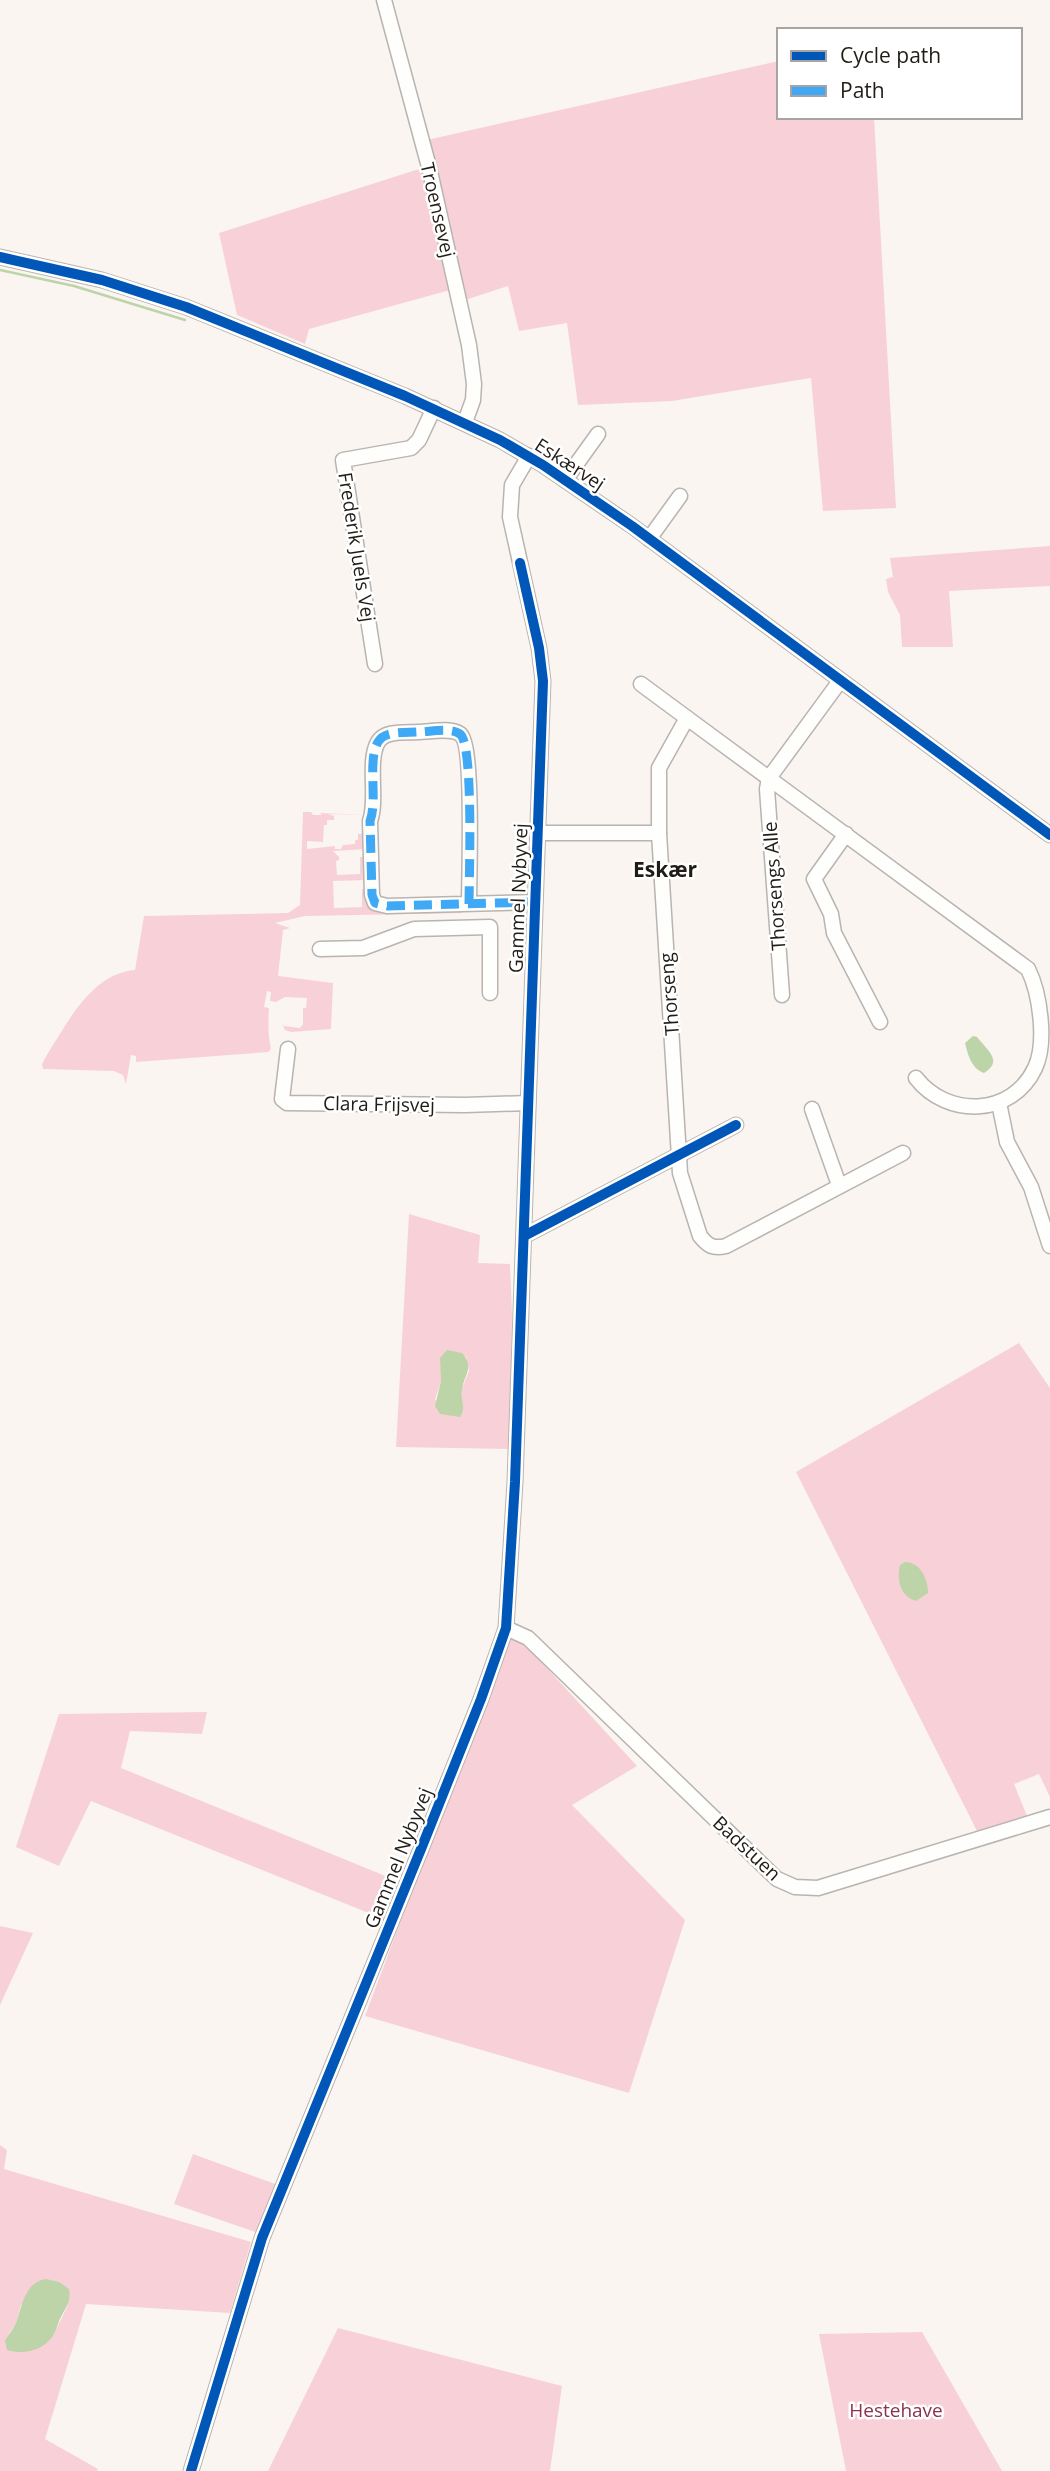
<svg xmlns="http://www.w3.org/2000/svg" width="1050" height="2471" font-family="'Open Sans',sans-serif">
	<style>
		.green { fill: #f8d1d8; fill-rule: evenodd }
		.water { fill: #bcd4a8 }
		.lines { fill: none; stroke-linecap: round; stroke-linejoin: round }
		.stream { stroke: #bcd4a8; stroke-width: 2.5 }
		.minor-casing { stroke: #b9b4af; stroke-width: 17 }
		.minor { stroke: #fefefd; stroke-width: 14 }
		.quiet { stroke: #3fa9f5; stroke-width: 9; stroke-dasharray: 18 9; stroke-linecap: butt }
		.cycleway-casing { stroke: #fff; stroke-width: 15 }
		.cycleway { stroke: #0057b8; stroke-width: 10 }
		.labels { text-anchor: middle; dominant-baseline: central; stroke-width: 5; stroke-linejoin: round; paint-order: stroke }
		.street-label { font-size: 19px; fill: #221c16; stroke: #fff }
		.park-label { font-size: 19px; fill: #8a3250; stroke: #fff }
		.neighbourhood-label { font-size: 21px; font-weight: bold; fill: #221c16; stroke: #fff }
	</style>
	<rect width="100%" height="100%" fill="#faf5f0"/>
	<g class="green">
		<polygon points="779,61 779,117 874,117 896,508 823,511 811,378 672,401 578,405 567,323 519,331 508,286 465,300 427,140"/>
		<polygon points="422,168 450,290 309,329 305,344 237,315 219,233"/>
		<polygon points="1050,546 1050,586 949,591 953,647 902,647 900,615 888,592 886,579 893,577 890,558"/>
		<path d="M 303,812 L 311,812 L 313,815 L 322,815 L 320,813 L 367,815 L 328,814 L 334,816 L 334,820 L 327,820 L 327,825 L 324,825 L 323,842 L 307,841 L 307,849 L 335,846 L 335,849 L 341,849 L 343,845 L 355,844 L 355,840 L 358,840 L 358,834 L 366,834 L 366,849 L 333,851 L 339,857 L 339,860 L 336,861 L 337,875 L 360,874 L 360,857 L 367,857 L 367,880 L 333,881 L 334,908 L 362,907 L 362,889 L 367,889 L 368,897 L 462,910 L 462,913 L 305,916 L 275,923 L 290,928 L 283,930 L 278,976 L 333,983 L 331,1029 L 291,1032 L 285,1030 L 282,1023 L 284,1026 L 300,1028 L 303,1024 L 303,1008 L 306,1008 L 307,998 L 285,997 L 276,1002 L 270,1001 L 271,992 L 267,991 L 264,1007 L 269,1008 C 268,1020 268,1037 271,1049 L 268,1052 L 136,1062 L 136,1056 L 131,1055 L 126,1084 L 123,1075 L 114,1071 L 43,1069 L 42,1064 L 48,1053 C 68,1022 92,973 135,970 L 144,916 L 288,913 L 300,905 Z"/>
		<path d="M 409,1214 L 480,1235 L 478,1263 L 510,1264 L 512,1315 L 510,1449 L 396,1447 ZM 466,1356 L 469,1371 L 461,1391 L 463,1411 L 435,1400 L 441,1381 Z"/>
		<polygon points="1019,1343 1050,1388 1050,1797 1039,1774 1014,1784 1027,1816 977,1831 796,1472"/>
		<polygon points="507,1638 522,1641 637,1766 572,1805 685,1920 629,2093 365,2016"/>
		<polygon points="207,1712 202,1734 130,1731 121,1768 400,1882 386,1920 91,1801 59,1866 16,1847 59,1714"/>
		<polygon points="0,1926 33,1933 0,2005"/>
		<path d="M 0,2145 L 7,2150 L 4,2169 L 251,2242 L 230,2313 L 86,2304 L 45,2439 L 98,2469 L 97,2471 L 0,2471 ZM 21,2305 L 68,2305 L 53,2336 L 5,2340 L 16,2323 Z"/>
		<polygon points="193,2154 278,2185 258,2233 174,2204"/>
		<polygon points="338,2328 562,2386 550,2471 268,2471"/>
		<polygon points="922,2332 1002,2471 846,2471 819,2334"/>
	</g>
	<g class="water">
		<path d="M 973,1036 L 977,1037 C 987,1050 1004,1061 984,1073 C 971,1068 968,1055 965,1043 Z"/>
		<path d="M 447,1350 L 462,1353 C 475,1367 464,1375 462,1390 C 460,1400 467,1408 460,1417 L 440,1414 L 435,1406 L 441,1381 L 440,1358 Z"/>
		<path d="M 905,1562 C 920,1562 928,1579 928,1593 L 916,1601 C 901,1597 896,1580 900,1565 Z"/>
		<path d="M 46,2279 L 59,2282 L 69,2289 C 71,2300 67,2306 62,2315 C 58,2321 57,2330 53,2336 C 42,2351 24,2355 7,2350 L 5,2340 C 9,2334 15,2327 17,2320 C 23,2302 26,2282 46,2279 Z"/>
	</g>
	<g class="lines">
		<polyline class="stream" points="0,270 74,286 185,320"/>
		<g class="minor-casing">
			<g id="minor">
				<polyline points="384,0 429,167 469,345 474,384 473,400 465,422"/>
				<polyline points="0,257 102,280 186,307 405,396 500,440 543,465 632,526 1050,835"/>
				<polyline points="565,480 598,434"/>
				<polyline points="649,539 680,496"/>
				<polyline points="375,664 343,460 411,448 419,440 434,408"/>
				<polyline points="641,684 687,718 659,768 659,833"/>
				<path d="M 687,718 L 1028,969 C 1040,993 1047,1043 1035,1068 C 1012,1117 947,1118 916,1078"/>
				<path d="M 538,833 L 659,833 L 680,1173 L 700,1236 C 708,1246 713,1249 726,1246 L 903,1153"/>
				<polyline points="846,834 814,879 831,914 834,933 880,1022"/>
				<path d="M 469,904 C 469,880 474,744 460,734 C 450,727 430,732 418,732 C 406,733 385,730 378,742 C 367,761 378,800 370,821 L 372,895 L 375,903 L 387,906 L 535,902"/>
				<polyline points="320,949 363,948 414,929 490,927 490,993"/>
				<polyline points="782,995 767,789 769,778 840,681"/>
				<polyline points="288,1049 282,1099 287,1103 465,1105 528,1103"/>
				<polyline points="999,1103 1007,1142 1031,1187 1050,1246"/>
				<polyline points="812,1109 839,1185"/>
				<polyline points="524,1236 736,1125"/>
				<polyline points="506,1628 528,1638 777,1879 795,1887 818,1888 1050,1817"/>
				<polyline points="191,2471 262,2238 421,1849 481,1699 506,1628 515,1482 543,681 539,648 510,517 512,485 529,456"/>
			</g>
		</g>
		<use href="#minor" class="minor"/>
		<path class="quiet" d="M 469,904 C 469,880 474,744 460,734 C 450,727 430,732 418,732 C 406,733 385,730 378,742 C 367,761 378,800 370,821 L 372,895 L 375,903 L 387,906 L 535,902"/>
		<g class="cycleway-casing">
			<g id="cycleway">
				<polyline points="0,257 102,280 186,307 405,396 500,440 543,465 632,526 1050,835"/>
				<polyline points="524,1236 736,1125"/>
				<polyline points="191,2471 262,2238 421,1849 481,1699 506,1628 515,1482 543,681 539,648 520,563"/>
			</g>
		</g>
		<use href="#cycleway" class="cycleway"/>
	</g>
	<g class="labels">
		<g class="street-label">
			<text transform="translate(438 210) rotate(77)">Troensevej</text>
			<text transform="translate(570 464) rotate(33)">Eskærvej</text>
			<text transform="translate(357 547) rotate(81)">Frederik Juels Vej</text>
			<text transform="translate(774 886) rotate(-94)">Thorsengs Alle</text>
			<text transform="translate(518 898) rotate(-88)">Gammel Nybyvej</text>
			<text transform="translate(669 994) rotate(-94)">Thorseng</text>
			<text transform="translate(379 1104) rotate(1)">Clara Frijsvej</text>
			<text transform="translate(747 1848) rotate(43)">Badstuen</text>
			<text transform="translate(398 1858) rotate(-68)">Gammel Nybyvej</text>
		</g>
		<g class="park-label">
			<text x="896" y="2410">Hestehave</text>
		</g>
		<g class="neighbourhood-label">
			<text x="665" y="869">Eskær</text>
		</g>
	</g>
	<rect x="777" y="28" width="245" height="91" fill="#ffffff" stroke="#a7a4a2" stroke-width="2"/>
	<rect x="791" y="51" width="35" height="10" fill="#0057b8" stroke="#a7a4a2" stroke-width="2"/>
	<text x="840" y="63" font-size="21" fill="#221c16">Cycle path</text>
	<rect x="791" y="86" width="35" height="10" fill="#3fa9f5" stroke="#a7a4a2" stroke-width="2"/>
	<text x="840" y="98" font-size="21" fill="#221c16">Path</text>
</svg>
